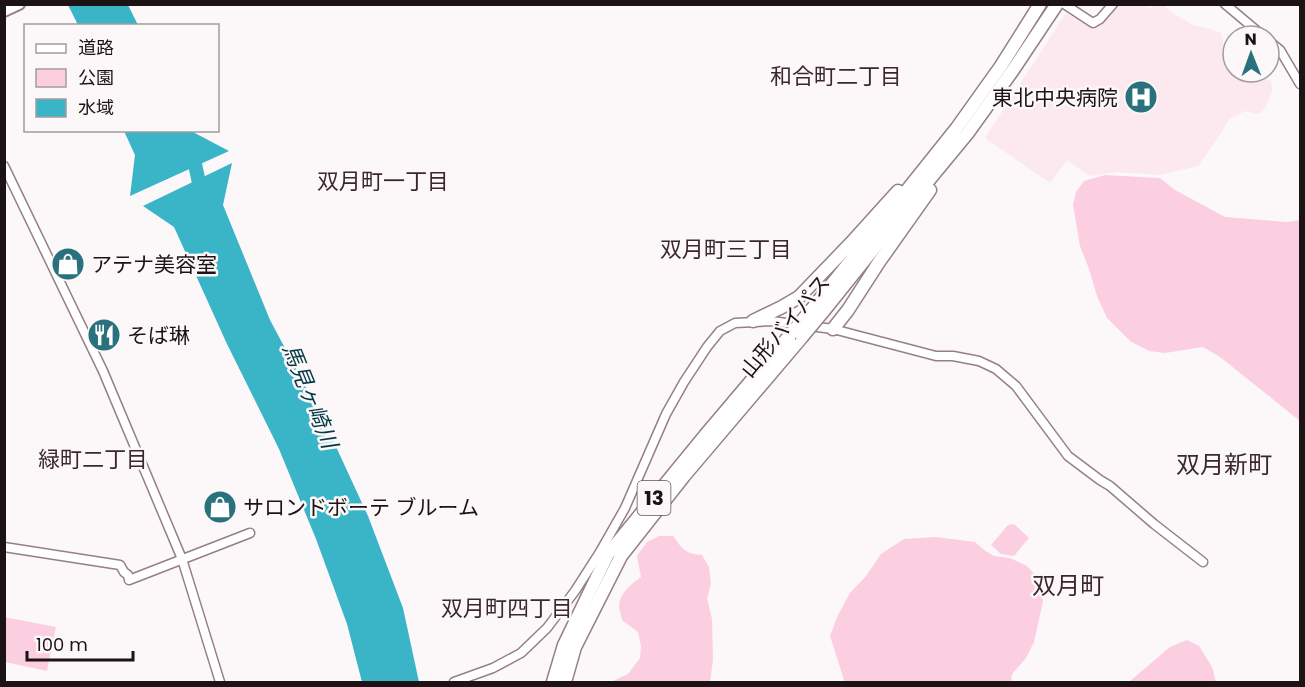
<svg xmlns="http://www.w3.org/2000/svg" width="1305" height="687" font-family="Poppins,'Noto Sans JP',sans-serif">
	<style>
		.built { fill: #fce8ef }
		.green { fill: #fbcfe0 }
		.water { fill: #39b5c7 }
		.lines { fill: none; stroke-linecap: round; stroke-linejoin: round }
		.river { stroke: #39b5c7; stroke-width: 14 }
		.minor-casing { stroke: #957f88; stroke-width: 11 }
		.major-casing { stroke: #957f88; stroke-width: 14 }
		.highway-casing { stroke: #957f88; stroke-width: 15 }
		.minor { stroke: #fff; stroke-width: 8 }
		.major { stroke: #fff; stroke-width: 10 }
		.highway { stroke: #fff; stroke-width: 12 }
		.highway-bridge-casing { stroke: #957f88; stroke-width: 15; stroke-linecap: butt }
		.highway-bridge { stroke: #fff; stroke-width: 12 }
		.labels { text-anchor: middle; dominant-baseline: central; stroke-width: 5; stroke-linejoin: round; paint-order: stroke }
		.shield { fill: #fcf7f9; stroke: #5e575a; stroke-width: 1.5 }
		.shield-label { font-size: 20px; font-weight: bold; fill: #1b1316 }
		.poi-label { font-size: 21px; fill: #1b1316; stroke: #fcf7f9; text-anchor: start }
		.street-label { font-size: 21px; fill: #1b1316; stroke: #fcf7f9 }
		.neighbourhood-label { font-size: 22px; fill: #3a272f; stroke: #fcf7f9 }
		.water-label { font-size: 22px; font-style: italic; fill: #013b43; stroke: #fcf7f9 }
		.quarter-label { font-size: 24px; fill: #3a272f; stroke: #fcf7f9 }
	</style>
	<rect width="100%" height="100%" fill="#fcf7f9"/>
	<polygon class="built" points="1121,5 1141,5 1150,8 1154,5 1164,5 1172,13 1193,25 1210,29 1221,33 1224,46 1233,44 1233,72 1259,72 1260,77 1271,81 1272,91 1268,102 1263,111 1257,114 1245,111 1229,119 1223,130 1198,166 1159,175 1117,172 1089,176 1067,160 1050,183 985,138 1066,13 1094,30 1113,10"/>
	<g class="green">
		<polygon points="1105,175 1160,178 1175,190 1225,217 1287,222 1300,220 1300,421 1220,357 1203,347 1165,353 1149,351 1130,341 1107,318 1097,296 1089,269 1080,246 1073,205 1076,192 1084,181"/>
		<polygon points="1014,524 1029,538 1014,556 1001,554 991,545 1008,525"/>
		<path d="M 659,536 L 673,536 C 682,549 686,554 702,555 L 709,567 L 711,584 L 707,598 L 712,619 L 713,660 L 710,682 L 611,682 L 628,674 L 640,658 L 641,646 L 638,632 L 622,620 C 621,615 619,609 619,605 C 620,593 632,583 641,577 L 637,556 L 647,542 Z"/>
		<polygon points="936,537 975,542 984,550 994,556 1010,558 1027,566 1041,581 1043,601 1034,642 1026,658 1012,674 1011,682 843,682 844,680 830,636 838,615 850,593 866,576 881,554 904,539"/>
		<polygon points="4,617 56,627 47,671 5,662"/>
		<polygon points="1187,640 1199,646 1212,667 1216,682 1129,682 1170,647"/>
	</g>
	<g class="water">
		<polygon points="68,5 128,5 138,25 78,25"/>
		<polygon points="124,131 191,131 229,151 130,196 135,155"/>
		<polygon points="232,163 223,205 270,320 326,425 368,516 403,608 419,682 362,682 347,624 316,539 279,449 227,344 174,227 143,206"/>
	</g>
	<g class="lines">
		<polyline class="river" points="175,130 195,164 202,197"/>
		<g class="minor-casing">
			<g id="minor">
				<polyline points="1064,4 1093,23 1100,19 1113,4"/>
				<polyline points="1225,4 1263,36"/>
				<polyline points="1269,41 1280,50 1300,84"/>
				<polyline points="4,166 103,371 182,559 220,682"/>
				<polyline points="4,547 120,565 124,572 128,575 129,580 250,533"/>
				<polyline points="454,682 493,668 521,653 547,628 575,591 600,552 625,508 666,414 684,382 707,347 720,331 735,323 771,321 833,329 936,356 953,356 979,361 996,369 1016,386 1068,456 1100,480 1110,486 1154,524 1203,562"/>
			</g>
		</g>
		<g class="major-casing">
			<polyline id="major" points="4,11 19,4"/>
		</g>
		<g class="highway-casing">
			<g id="highway">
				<polyline points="812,309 956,129 1001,66 1040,4"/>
				<polyline points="822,313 924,186 967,134 1013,70 1057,4"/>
				<polyline points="753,321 782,307 799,297 851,243 898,191"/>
				<polyline points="833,329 848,310 879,262 930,190"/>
				<polyline points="553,682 564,645 608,554 707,433 790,335"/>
				<polyline points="565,682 575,647 621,556 684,476 802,337"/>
			</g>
		</g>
		<use href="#minor" class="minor"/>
		<use href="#major" class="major"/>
		<use href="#highway" class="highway"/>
		<g class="highway-bridge-casing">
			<g id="highway-bridge">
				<polyline points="790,335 812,309"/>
				<polyline points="802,337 822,313"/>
			</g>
		</g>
		<use href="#highway-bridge" class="highway-bridge"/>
	</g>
	<defs>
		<g id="hospital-disc" transform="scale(1.725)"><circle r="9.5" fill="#29717c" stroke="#fcf7f9"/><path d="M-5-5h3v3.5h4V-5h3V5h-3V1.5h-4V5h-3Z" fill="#fff"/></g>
		<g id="shop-disc" transform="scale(1.725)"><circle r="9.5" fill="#29717c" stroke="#fcf7f9"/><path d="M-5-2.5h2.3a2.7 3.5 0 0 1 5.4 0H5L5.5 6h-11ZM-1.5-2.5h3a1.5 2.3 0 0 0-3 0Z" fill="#fff"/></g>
		<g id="restaurant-disc" transform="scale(1.725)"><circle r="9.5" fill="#29717c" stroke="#fcf7f9"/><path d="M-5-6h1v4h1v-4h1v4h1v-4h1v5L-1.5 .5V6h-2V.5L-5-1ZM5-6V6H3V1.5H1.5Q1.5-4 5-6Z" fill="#fff"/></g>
	</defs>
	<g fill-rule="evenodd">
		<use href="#hospital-disc" x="1141" y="97"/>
		<use href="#shop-disc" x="68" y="264"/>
		<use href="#restaurant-disc" x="104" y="335"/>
		<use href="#shop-disc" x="220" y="507"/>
	</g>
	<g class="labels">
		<rect class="shield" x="637.5" y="481" width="33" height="34" rx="4.5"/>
		<g class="shield-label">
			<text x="654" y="498">13</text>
		</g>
		<g class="poi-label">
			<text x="1118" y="97" text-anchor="end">東北中央病院</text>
			<text x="91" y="264">アテナ美容室</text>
			<text x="127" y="335">そば琳</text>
			<text x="243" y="507">サロンドボーテ ブルーム</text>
		</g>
		<g class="street-label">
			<text transform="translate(785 326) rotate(-50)">山形バイパス</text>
		</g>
		<g class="neighbourhood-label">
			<text x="836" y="76">和合町二丁目</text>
			<text x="383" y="181">双月町一丁目</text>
			<text x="726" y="249">双月町三丁目</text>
			<text x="93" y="459">緑町二丁目</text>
			<text x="507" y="608">双月町四丁目</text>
		</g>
		<g class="water-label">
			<text transform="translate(310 396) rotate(68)">馬見ヶ崎川</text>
		</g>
		<g class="quarter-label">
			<text x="1224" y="464">双月新町</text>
			<text x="1068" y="585">双月町</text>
		</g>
	</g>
	<rect width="1305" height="687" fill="none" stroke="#1b1316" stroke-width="12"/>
	<rect x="24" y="24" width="195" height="108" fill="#fcf7f9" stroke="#a29c9e" stroke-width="1.5"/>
	<rect x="36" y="44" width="30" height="9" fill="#ffffff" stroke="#a29c9e" stroke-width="1.5"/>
	<text x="78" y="54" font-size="18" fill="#1b1316">道路</text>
	<rect x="36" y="69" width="30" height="18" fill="#fbcfe0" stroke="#a29c9e" stroke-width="1.5"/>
	<text x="78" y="84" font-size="18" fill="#1b1316">公園</text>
	<rect x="36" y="99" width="30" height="18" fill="#39b5c7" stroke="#a29c9e" stroke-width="1.5"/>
	<text x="78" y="114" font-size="18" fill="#1b1316">水域</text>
	<g transform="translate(1251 54) rotate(359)"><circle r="28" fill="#fcf7f9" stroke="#a29c9e" stroke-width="1.5"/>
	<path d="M0-4.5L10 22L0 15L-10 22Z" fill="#29717c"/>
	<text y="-9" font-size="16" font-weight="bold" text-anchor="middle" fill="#1b1316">N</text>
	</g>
	<path d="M27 651v9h106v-9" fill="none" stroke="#1b1316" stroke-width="3"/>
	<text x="36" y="651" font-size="18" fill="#1b1316" stroke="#fcf7f9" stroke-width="4.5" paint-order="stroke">100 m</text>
</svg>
